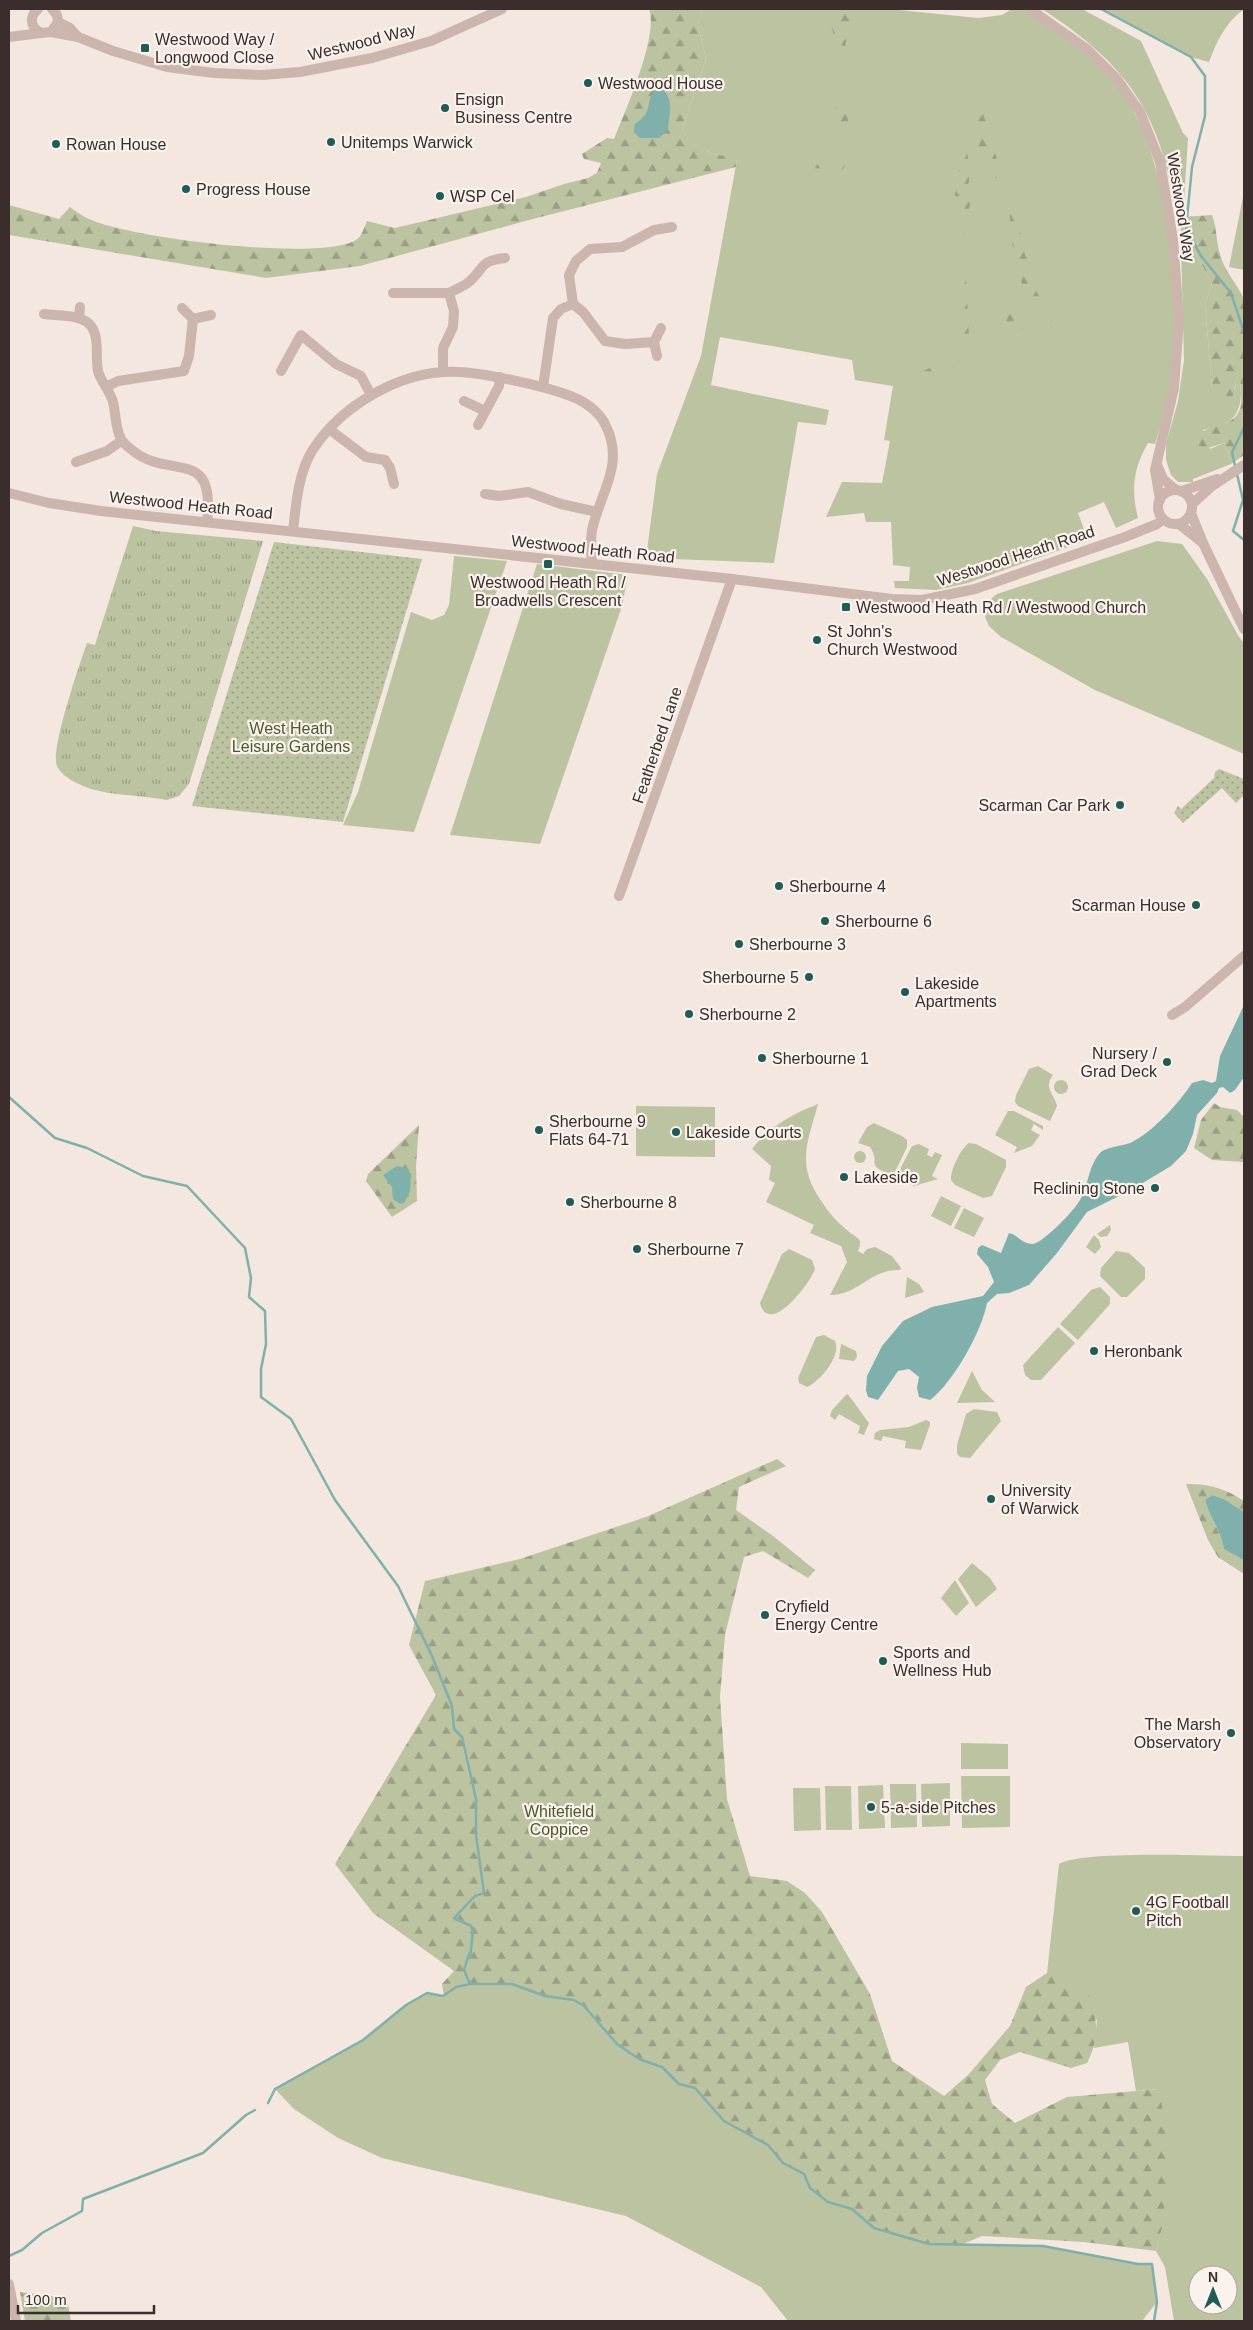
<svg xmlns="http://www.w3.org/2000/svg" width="1253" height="2330" font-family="Helvetica,sans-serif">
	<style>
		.grass { fill: #bcc3a0; fill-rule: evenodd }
		.forest { fill: url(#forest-firs) }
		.park { fill: url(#park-tufts) }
		.garden { fill: url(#garden-dots) }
		.water { fill: #7fb0ab }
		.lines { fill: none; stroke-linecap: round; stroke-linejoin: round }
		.stream { stroke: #7fb0ab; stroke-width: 2.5 }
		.minor { stroke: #ccb5ac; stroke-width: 10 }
		.poi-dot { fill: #205b56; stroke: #faf2ed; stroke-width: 2 }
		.labels { text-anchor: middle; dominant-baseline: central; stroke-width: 4.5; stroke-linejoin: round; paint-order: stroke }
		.poi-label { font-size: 16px; fill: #3a2d2b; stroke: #faf2ed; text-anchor: start }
		.street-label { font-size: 16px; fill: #3a2d2b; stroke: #faf2ed }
		.park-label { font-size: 16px; fill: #4f582e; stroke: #faf2ed }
	</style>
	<defs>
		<pattern id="forest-firs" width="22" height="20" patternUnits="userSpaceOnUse" patternTransform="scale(1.25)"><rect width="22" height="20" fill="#bcc3a0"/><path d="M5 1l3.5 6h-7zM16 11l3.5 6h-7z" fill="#9a9f83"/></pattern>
		<pattern id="park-tufts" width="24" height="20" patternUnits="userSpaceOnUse" patternTransform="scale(1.25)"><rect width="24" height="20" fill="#bcc3a0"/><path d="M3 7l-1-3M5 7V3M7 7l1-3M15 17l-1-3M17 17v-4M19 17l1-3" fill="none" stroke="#9a9f83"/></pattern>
		<pattern id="garden-dots" width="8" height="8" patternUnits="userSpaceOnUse" patternTransform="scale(1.25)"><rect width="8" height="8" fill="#bcc3a0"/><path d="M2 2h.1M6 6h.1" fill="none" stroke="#9a9f83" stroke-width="1.8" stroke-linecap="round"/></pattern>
	</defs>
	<rect width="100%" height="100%" fill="#f3e7e0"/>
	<g class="grass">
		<path d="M 702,9 L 889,9 L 978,18 L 1002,15 L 1012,9 L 1023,9 C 1055,30 1091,52 1115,82 C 1169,150 1182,289 1172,374 C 1169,398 1162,421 1155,444 L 1148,443 C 1133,469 1131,489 1138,518 L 1116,528 L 1104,502 L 1078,513 L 1088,540 L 968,583 L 936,590 L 895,588 L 894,581 L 909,581 L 910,567 L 893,565 L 891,522 L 866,522 L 864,513 L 826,517 L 842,482 L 882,483 L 890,441 L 884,440 L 893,386 L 855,380 L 852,360 L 720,337 L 711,385 L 829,410 L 826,425 L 798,422 L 774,563 L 646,558 L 657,474 L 701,356 L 737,160 C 717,153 690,152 683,128 L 706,59 L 698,25 Z"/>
		<path d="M 1042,9 L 1082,9 L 1141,41 L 1183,133 L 1188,138 L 1183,217 L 1185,233 L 1212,284 L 1205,304 L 1212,389 L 1235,390 L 1236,378 L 1240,380 C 1244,412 1235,425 1203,430 L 1210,449 L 1224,443 L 1231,464 L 1193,479 L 1193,482 L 1178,482 L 1171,475 L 1166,460 L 1166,444 L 1178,401 L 1184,360 L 1181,248 L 1183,245 L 1179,216 L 1176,215 C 1161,113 1128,65 1042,9 Z"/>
		<path d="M 1101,9 L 1244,9 C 1225,23 1217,41 1209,62 L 1191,57 Z"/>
		<polygon points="1244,192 1244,270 1229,267"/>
		<polygon points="1157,541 1182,544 1207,579 1239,637 1244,643 1244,754 1095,690 1001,637 989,626 985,617 991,599 997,594"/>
		<polygon points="454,556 507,561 414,832 343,825 358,792 411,612 432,620 444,615 449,605"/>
		<polygon points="537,564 628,575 622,606 540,844 450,835"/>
		<path d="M 1038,1066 L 1053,1075 C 1043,1088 1054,1093 1057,1106 L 1050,1121 L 1018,1106 L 1015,1102 L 1016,1095 L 1029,1069 Z"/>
		<circle cx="1061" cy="1087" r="7"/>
		<path d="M 818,1104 C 807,1144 796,1165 822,1202 C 828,1212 838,1223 848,1231 C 851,1234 857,1236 860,1241 C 861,1244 859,1248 858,1251 L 863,1254 L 867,1249 L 875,1247 L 892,1256 L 901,1268 L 900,1270 C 870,1269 859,1295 830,1295 L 847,1262 L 841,1246 L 810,1233 L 814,1225 L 766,1202 L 775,1183 L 769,1180 L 771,1166 L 752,1149 C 769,1127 792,1114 818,1104 Z"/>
		<polygon points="636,1106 715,1107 715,1157 636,1156"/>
		<polygon points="1008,1111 1014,1111 1043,1126 1043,1130 1034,1124 1031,1130 1040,1135 1032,1146 1014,1153 1017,1147 995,1135"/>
		<path d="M 874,1123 L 902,1136 L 907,1140 L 907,1147 L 893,1176 C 863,1163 882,1166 870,1147 L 858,1143 L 867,1127 Z"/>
		<path d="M 969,1143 L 976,1144 L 1006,1160 L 1006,1167 L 992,1196 L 983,1198 L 955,1185 L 951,1180 C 950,1170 961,1148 969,1143 Z"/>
		<polygon points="919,1144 929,1149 927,1155 932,1157 935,1152 942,1155 932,1176 938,1179 914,1186 906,1183 911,1174 905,1171 900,1180 896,1177 912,1146"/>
		<circle cx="860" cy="1157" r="6"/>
		<polygon points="941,1196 961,1206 951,1226 931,1216"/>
		<polygon points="964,1208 984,1218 974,1237 954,1228"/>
		<polygon points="1110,1225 1111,1230 1107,1236 1101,1237 1097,1234"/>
		<polygon points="1094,1235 1099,1240 1101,1247 1095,1254 1086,1247"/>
		<path d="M 789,1249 L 812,1260 L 815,1269 C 811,1282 769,1338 760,1303 L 782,1254 Z"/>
		<polygon points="1116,1251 1129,1253 1145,1268 1145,1279 1127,1297 1121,1297 1100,1276 1101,1268"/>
		<polygon points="907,1277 919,1284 924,1292 905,1298"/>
		<polygon points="1100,1287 1110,1297 1110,1304 1078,1340 1060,1324 1091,1290"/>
		<polygon points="1058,1327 1075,1343 1041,1380 1031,1380 1025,1375 1023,1365"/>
		<path d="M 824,1335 L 835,1341 C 842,1356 819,1382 807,1387 L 799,1383 L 798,1378 L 816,1337 Z"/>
		<polygon points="841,1344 856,1351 857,1357 854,1361 839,1359"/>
		<polygon points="972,1371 982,1390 995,1402 957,1403"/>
		<path d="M 847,1394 C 850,1396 865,1418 869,1423 L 864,1435 L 858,1433 L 860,1426 L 839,1414 L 835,1420 L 830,1416 L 832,1410 Z"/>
		<polygon points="974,1409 997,1412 1001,1421 970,1458 960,1457 957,1454 957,1445 966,1414"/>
		<polygon points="926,1420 930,1422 930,1425 921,1450 905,1448 906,1441 883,1436 881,1441 874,1439 875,1433 880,1430 909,1427"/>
		<polygon points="972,1563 990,1578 997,1589 976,1607 958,1579"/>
		<polygon points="955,1580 969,1603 956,1616 941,1598"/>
		<polygon points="961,1743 1008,1744 1008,1769 961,1769"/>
		<polygon points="961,1776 1010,1776 1010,1827 962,1828"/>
		<polygon points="950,1783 950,1826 922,1827 921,1784"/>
		<polygon points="890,1784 916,1784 917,1827 891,1828"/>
		<polygon points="883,1785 885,1828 859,1829 858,1786"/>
		<polygon points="825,1786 851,1786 852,1830 826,1830"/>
		<polygon points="793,1788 820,1788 821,1830 794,1831"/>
		<path d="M 1244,1856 L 1244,2321 L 1174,2321 L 1165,2267 L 1156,2251 L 1162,2228 L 1159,2089 L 1136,2091 L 1128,2042 L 1094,2048 L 1097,2020 L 1047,1973 L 1059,1864 C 1082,1850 1210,1856 1244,1856 ZM 1198,2275 L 1228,2275 L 1228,2305 L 1198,2305 Z"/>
		<polygon points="470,1984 512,1984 545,1996 574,2000 584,2006 617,2044 639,2059 662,2067 679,2084 695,2088 724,2121 768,2145 783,2163 804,2174 810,2188 828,2202 852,2209 874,2228 929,2244 1043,2246 1138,2264 1152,2264 1157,2302 1142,2321 788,2321 761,2287 626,2216 382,2158 338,2138 294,2109 275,2089 363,2040 406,2005 427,1993 444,1997 450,1989"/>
	</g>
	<g class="forest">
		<path d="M 649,9 L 702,9 L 698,25 L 706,59 L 683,128 C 690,151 717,154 737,159 L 736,167 L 533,219 L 360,266 L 266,278 L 9,235 L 9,205 L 59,219 L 70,207 C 76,211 82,216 89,219 C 130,238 319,262 356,240 C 362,237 364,227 367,221 L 395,228 L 526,197 L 564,184 L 588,178 L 597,173 L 601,163 L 584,159 L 582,154 L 607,138 L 614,139 C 625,111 659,36 649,9 Z"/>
		<polygon points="830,9 868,9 855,11 850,18 845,47 836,42 829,18"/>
		<path d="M 840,101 L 845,102 C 850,114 849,128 841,139 L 836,137 L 835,105 Z"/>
		<path d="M 980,112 L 983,113 L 1001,173 L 1001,177 L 994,178 C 985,165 979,151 977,135 C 975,128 978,122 976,115 Z"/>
		<polygon points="962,149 966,149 970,166 968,192 971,199 963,242 959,241 959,219 955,194 958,185 959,156"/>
		<polygon points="820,162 842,163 845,166 843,169 807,168 809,164"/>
		<polygon points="1009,209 1011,209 1022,236 1025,255 1032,269 1034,286 1054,328 1050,327 1026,298 1013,251"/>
		<path d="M 1212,215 C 1217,228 1216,241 1220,254 C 1224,271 1237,283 1244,299 L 1244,455 L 1231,464 L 1224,443 L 1202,450 C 1182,422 1232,434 1240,409 C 1242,400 1241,390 1240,381 L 1237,378 L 1232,399 L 1224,402 L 1217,399 L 1212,389 L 1205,304 L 1212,284 L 1185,233 L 1183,217 Z"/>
		<polygon points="962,262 966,277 969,338 967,339 965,339 963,333 960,264"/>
		<polygon points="1008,313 1020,319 1023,329 1014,333 1005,330"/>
		<path d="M 951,362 L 953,368 L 927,384 L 919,382 L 919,375 C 934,363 936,368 951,362 Z"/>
		<polygon points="1214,1103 1220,1107 1237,1110 1244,1117 1244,1162 1212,1160 1194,1148 1201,1120"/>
		<polygon points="419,1125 416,1166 417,1201 392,1217 366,1181 368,1174"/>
		<path d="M 777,1459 L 786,1466 L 739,1487 L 736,1510 L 773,1536 L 815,1570 L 808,1578 L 763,1551 L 744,1557 L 725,1635 L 720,1697 L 727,1799 L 750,1876 L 787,1881 L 805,1893 L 822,1912 L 870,1994 L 892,2061 L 944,2096 L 969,2074 L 1010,2026 L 1026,1987 L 1047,1973 L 1088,1991 C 1097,2019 1101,2036 1087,2063 L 1071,2068 L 1020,2052 L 1000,2060 L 985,2080 L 992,2104 L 1015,2123 L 1067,2097 L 1159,2089 L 1171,2156 L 1162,2228 L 1156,2251 L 1084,2242 L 982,2236 L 963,2244 L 929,2244 L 874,2228 L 852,2210 L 828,2202 L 810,2188 L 804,2174 L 783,2163 L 768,2145 L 724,2121 L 695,2088 L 679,2084 L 662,2067 L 639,2059 L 617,2044 L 584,2007 L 574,2000 L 545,1996 L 512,1984 L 470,1984 L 450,1989 L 444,1997 L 442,1984 L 454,1971 L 373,1913 L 335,1864 L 436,1695 L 409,1645 L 425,1581 L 520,1559 L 646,1517 Z"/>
		<path d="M 1186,1484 C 1210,1484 1224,1488 1244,1501 L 1244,1512 L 1224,1499 L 1212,1495 L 1205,1500 C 1210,1519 1220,1529 1224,1548 L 1244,1560 L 1244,1574 L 1218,1557 L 1208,1540 Z"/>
		<polygon points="20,2292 67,2298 71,2321 25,2321"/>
	</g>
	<path class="park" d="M 133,526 L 156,531 L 263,541 L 189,784 L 179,796 L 167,800 C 142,795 115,796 91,789 C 79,785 62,777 57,766 C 50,750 80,663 87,643 L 95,645 Z"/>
	<g class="garden">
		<polygon points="274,542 422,559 343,822 192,806"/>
		<polygon points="1219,769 1244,779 1244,795 1236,803 1222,788 1183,823 1174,813 1178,806 1181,809 1214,778 1215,772"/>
	</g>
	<g class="water">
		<path d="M 660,88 C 675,96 669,116 668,130 L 659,138 L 640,138 L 634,132 L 635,124 C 638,121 642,119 645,115 C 651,107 647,92 660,88 Z"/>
		<path d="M 1244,1005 L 1244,1077 L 1235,1090 L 1230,1093 L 1223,1087 L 1219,1088 L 1217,1093 L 1197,1115 L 1193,1134 L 1186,1151 L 1171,1166 L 1131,1190 L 1087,1212 L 1057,1253 L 1029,1285 L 1009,1293 L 997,1294 L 987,1303 C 982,1331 953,1383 930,1400 L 919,1397 L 917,1388 L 919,1377 L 909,1369 L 898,1371 L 878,1400 L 868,1397 L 866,1390 L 867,1376 L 882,1346 L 903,1321 L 932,1307 L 983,1296 L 994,1282 L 988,1267 L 977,1254 L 978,1248 L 982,1245 L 1001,1253 L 1009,1233 C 1018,1235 1022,1244 1033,1244 C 1044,1242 1074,1211 1080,1200 C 1089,1185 1088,1165 1101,1152 C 1107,1147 1122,1146 1130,1143 C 1151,1134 1180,1102 1192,1083 L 1203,1080 L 1212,1083 L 1216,1081 L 1220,1056 Z"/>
		<polygon points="397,1166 406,1168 411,1174 410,1191 404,1203 400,1204 393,1199 392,1187 383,1175"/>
		<path d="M 1212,1495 L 1224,1499 L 1244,1512 L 1244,1560 L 1224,1549 C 1220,1528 1210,1519 1205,1500 Z"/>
	</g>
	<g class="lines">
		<g class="stream">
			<polyline points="1101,9 1191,57 1205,76 1205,116 1192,167 1186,228 1201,256 1231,293 1244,332"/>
			<polyline points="1235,466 1232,452 1244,428"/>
			<polyline points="1237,474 1243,500 1233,531 1244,540"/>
			<polyline points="9,1097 55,1138 87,1148 143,1176 187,1186 245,1248 251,1278 249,1297 265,1311 266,1344 261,1369 261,1397 291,1419 335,1500 398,1586 432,1656 452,1706 454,1729 462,1737 476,1799 476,1835 484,1893 475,1896 454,1918 471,1926 473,1931 470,1958 469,1954 464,1970 470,1984 512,1984 545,1996 574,2000 584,2006 617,2044 639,2059 662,2067 679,2084 695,2088 724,2121 768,2145 783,2163 804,2174 810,2188 828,2202 852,2209 874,2228 929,2244 1043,2246 1138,2264 1152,2264 1157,2302 1154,2321"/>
			<polyline points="268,2103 275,2089 363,2040 406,2005 427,1993 443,1996 456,1987 470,1984"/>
			<polyline points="9,2256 22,2250 42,2233 82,2211 83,2199 203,2153 246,2115 255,2110"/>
		</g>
		<g class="minor">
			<path d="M 38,9 C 29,17 30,27 41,33 L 51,32 L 78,37 L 113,51 L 167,67 L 214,73 L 262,75 L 300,72 L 372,58 L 431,41 L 502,9"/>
			<polyline points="1030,9 1087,49 1117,79 1140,112 1160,162 1173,239 1179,320 1174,388 1155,470 1160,500"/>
			<polyline points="58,22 70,28 78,37"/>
			<polyline points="51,32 58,22 57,15 52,9"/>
			<polyline points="9,37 41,33"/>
			<polyline points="393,293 449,293"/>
			<polyline points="573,304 583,312 605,341 625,344 654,342"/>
			<polyline points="182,308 193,319"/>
			<path d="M 44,314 C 58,316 82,314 91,326 C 100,338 95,357 98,371 C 101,382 110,391 113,402 C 116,414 115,428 121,439 C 123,443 128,447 132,450 C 169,481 216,445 207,522"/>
			<polyline points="79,318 80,307"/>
			<polyline points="657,356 654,342 661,328"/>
			<polyline points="281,371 301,335 336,364 361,376 371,395"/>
			<path d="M 443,372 L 443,348 L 453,327 L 454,311 L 449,293 C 456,289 465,286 470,281 C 486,266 480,261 505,258"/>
			<polyline points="106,387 118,381 184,371 189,356 193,319 211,315"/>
			<polyline points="543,387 553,318 561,309 573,304 569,275 576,261 590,249 622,247 654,230 672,227"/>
			<polyline points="464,401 485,411"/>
			<polyline points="478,425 499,386 500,377"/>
			<polyline points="329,429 366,457 385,460 390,468 394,484"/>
			<polyline points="76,462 107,451 121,441"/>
			<polyline points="1158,467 1163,479 1176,490"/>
			<circle cx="1175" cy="507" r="17"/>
			<polyline points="1182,491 1217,479"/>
			<polyline points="9,493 49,503 101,511 732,579 892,599 922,600 975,589 1125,537 1157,524 1163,519"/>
			<polyline points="485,494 499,496 528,492 561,504 597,512"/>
			<polyline points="1192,504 1212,486 1244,465"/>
			<polyline points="1191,513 1203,543 1244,629"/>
			<polyline points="1179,524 1203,543"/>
			<path d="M 293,531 C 296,505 298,474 312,451 C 342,404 403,369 459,372 C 483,373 507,379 530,384 C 557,391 593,398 606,426 C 625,465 600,493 592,530 C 590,542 591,553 592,564"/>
			<polyline points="619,896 732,579"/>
			<polyline points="1172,1015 1185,1007 1244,956"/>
			<polyline points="9,2284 16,2321"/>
		</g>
	</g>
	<g class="poi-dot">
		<rect x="140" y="43" width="10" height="10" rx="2.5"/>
		<circle cx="588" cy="83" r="5"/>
		<circle cx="445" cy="108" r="5"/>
		<circle cx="331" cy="142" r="5"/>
		<circle cx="56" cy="144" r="5"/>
		<circle cx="186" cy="189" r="5"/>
		<circle cx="440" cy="196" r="5"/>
		<rect x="543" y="559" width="10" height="10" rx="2.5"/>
		<rect x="841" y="602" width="10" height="10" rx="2.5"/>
		<circle cx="817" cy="640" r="5"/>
		<circle cx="1120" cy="805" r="5"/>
		<circle cx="779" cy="886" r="5"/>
		<circle cx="1196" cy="905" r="5"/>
		<circle cx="825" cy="921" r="5"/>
		<circle cx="739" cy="944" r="5"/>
		<circle cx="809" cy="977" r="5"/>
		<circle cx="905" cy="992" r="5"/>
		<circle cx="689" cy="1014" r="5"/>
		<circle cx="762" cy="1058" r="5"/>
		<circle cx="1167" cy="1062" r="5"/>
		<circle cx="539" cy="1130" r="5"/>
		<circle cx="676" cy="1132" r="5"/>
		<circle cx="844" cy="1177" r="5"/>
		<circle cx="1155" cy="1188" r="5"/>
		<circle cx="570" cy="1202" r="5"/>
		<circle cx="637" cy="1249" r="5"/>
		<circle cx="1094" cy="1351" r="5"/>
		<circle cx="991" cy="1499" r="5"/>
		<circle cx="765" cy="1615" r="5"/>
		<circle cx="883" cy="1661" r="5"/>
		<circle cx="1231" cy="1733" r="5"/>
		<circle cx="871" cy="1807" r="5"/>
		<circle cx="1136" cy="1911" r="5"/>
	</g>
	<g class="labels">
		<g class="poi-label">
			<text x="155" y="39">Westwood Way /<tspan x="155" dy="18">Longwood Close</tspan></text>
			<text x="598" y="83">Westwood House</text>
			<text x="455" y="99">Ensign<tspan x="455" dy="18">Business Centre</tspan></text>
			<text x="341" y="142">Unitemps Warwick</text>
			<text x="66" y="144">Rowan House</text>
			<text x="196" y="189">Progress House</text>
			<text x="450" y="196">WSP Cel</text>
			<text x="548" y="582" text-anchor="middle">Westwood Heath Rd /<tspan x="548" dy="18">Broadwells Crescent</tspan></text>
			<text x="856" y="607">Westwood Heath Rd / Westwood Church</text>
			<text x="827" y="631">St John's<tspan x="827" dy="18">Church Westwood</tspan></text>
			<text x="1110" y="805" text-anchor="end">Scarman Car Park</text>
			<text x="789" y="886">Sherbourne 4</text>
			<text x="1186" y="905" text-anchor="end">Scarman House</text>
			<text x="835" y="921">Sherbourne 6</text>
			<text x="749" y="944">Sherbourne 3</text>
			<text x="799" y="977" text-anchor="end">Sherbourne 5</text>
			<text x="915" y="983">Lakeside<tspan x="915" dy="18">Apartments</tspan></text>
			<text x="699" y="1014">Sherbourne 2</text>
			<text x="1157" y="1053" text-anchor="end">Nursery /<tspan x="1157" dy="18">Grad Deck</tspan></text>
			<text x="772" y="1058">Sherbourne 1</text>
			<text x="549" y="1121">Sherbourne 9<tspan x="549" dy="18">Flats 64-71</tspan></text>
			<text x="686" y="1132">Lakeside Courts</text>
			<text x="854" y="1177">Lakeside</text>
			<text x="1145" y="1188" text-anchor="end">Reclining Stone</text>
			<text x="580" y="1202">Sherbourne 8</text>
			<text x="647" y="1249">Sherbourne 7</text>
			<text x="1104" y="1351">Heronbank</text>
			<text x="1001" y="1490">University<tspan x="1001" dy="18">of Warwick</tspan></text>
			<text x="775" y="1606">Cryfield<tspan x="775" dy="18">Energy Centre</tspan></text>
			<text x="893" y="1652">Sports and<tspan x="893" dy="18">Wellness Hub</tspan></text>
			<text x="1221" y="1724" text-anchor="end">The Marsh<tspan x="1221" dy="18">Observatory</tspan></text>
			<text x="881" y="1807">5-a-side Pitches</text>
			<text x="1146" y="1902">4G Football<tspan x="1146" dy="18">Pitch</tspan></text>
		</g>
		<g class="street-label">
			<text transform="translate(362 42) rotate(-14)">Westwood Way</text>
			<text transform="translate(1181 207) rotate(81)">Westwood Way</text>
			<text transform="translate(191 505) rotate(6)">Westwood Heath Road</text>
			<text transform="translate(593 549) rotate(6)">Westwood Heath Road</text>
			<text transform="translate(1016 556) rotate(-18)">Westwood Heath Road</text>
			<text transform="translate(657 745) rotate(-71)">Featherbed Lane</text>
		</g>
		<g class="park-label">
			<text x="291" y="728">West Heath<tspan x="291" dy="18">Leisure Gardens</tspan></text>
			<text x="559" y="1811">Whitefield<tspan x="559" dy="18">Coppice</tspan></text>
		</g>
	</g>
	<rect width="1253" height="2330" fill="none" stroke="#3a2d2b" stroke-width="20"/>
	<g transform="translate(1213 2290)"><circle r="24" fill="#faf2ed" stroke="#ada39f"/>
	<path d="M0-4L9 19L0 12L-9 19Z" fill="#205b56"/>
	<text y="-8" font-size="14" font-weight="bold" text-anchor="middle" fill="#3a2d2b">N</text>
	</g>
	<path d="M18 2305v8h136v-8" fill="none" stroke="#3a2d2b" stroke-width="2.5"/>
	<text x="25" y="2305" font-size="15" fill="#3a2d2b" stroke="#faf2ed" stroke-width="4" paint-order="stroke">100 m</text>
</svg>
